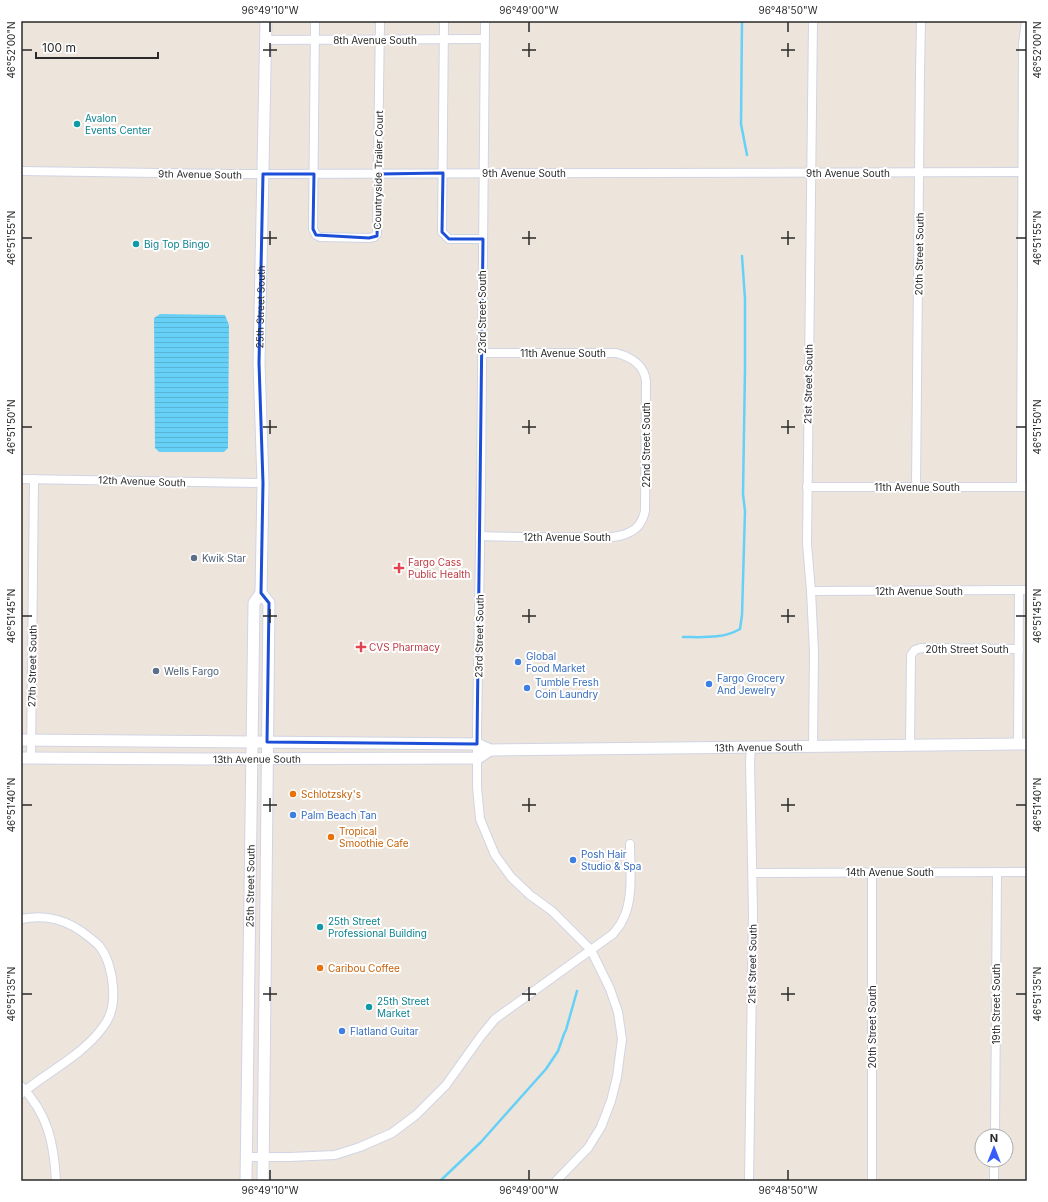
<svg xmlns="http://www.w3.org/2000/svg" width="1048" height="1202" font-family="Inter,sans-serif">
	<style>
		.water { fill: url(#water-rules) }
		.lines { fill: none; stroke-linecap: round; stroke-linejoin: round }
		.stream { stroke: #66d0f7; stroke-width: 2.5 }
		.street-casing { stroke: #d0d4e4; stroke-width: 10 }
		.secondary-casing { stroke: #d0d4e4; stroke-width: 13 }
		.street { stroke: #fff; stroke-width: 8 }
		.secondary { stroke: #fff; stroke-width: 11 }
		.marked { fill: none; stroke: #1d4ed8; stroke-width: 3; stroke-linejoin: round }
		.ticks { fill: none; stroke: #2a2a2a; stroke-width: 1.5 }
		.culture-dot { fill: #0f9aa8; stroke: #fff; stroke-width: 1.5 }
		.service-dot { fill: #5c6f8a; stroke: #fff; stroke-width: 1.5 }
		.health-dot { fill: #e0444e; stroke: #fff; stroke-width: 1.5 }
		.shop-dot { fill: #3f7fe0; stroke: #fff; stroke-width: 1.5 }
		.food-dot { fill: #e8710a; stroke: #fff; stroke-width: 1.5 }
		.labels { text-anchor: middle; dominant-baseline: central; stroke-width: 4; stroke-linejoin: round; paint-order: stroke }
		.street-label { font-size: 10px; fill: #2a2a2a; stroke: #fff }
		.culture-label { font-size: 10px; fill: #0d838f; stroke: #fff; text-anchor: start }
		.service-label { font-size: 10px; fill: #4e5e75; stroke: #fff; text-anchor: start }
		.health-label { font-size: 10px; fill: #be3a42; stroke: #fff; text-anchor: start }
		.shop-label { font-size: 10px; fill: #366cbe; stroke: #fff; text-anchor: start }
		.food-label { font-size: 10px; fill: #c56008; stroke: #fff; text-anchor: start }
		.neatline { fill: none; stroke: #2a2a2a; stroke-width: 1.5 }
		.ticks-label { font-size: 10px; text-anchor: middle; fill: #2a2a2a }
	</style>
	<defs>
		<pattern id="water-rules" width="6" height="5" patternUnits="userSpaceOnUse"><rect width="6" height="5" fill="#66d0f7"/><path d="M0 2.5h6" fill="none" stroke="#59b3d4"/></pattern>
	</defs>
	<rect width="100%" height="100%" fill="#ede5db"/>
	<polygon class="water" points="160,314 225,315 229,325 228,448 224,452 159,452 155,448 154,318"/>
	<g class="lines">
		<g class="stream">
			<polyline points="742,21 741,124 747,155"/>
			<path d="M 683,637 C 703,637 723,639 740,629 L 742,615 L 745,511 L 743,494 L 745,368 L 745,299 L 742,256"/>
			<polyline points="440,1181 481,1142 546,1069 558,1051 564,1034 566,1030 577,991"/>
		</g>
		<g class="street-casing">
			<g id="street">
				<polyline points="315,21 313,229 316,235 320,237 369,238 374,237 377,234 380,21"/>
				<polyline points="444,21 442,232 449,239 483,239"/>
				<polyline points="485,21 481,489 477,729 477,787 480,819 495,855 511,877 530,895 552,911 591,950 610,989 618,1012 622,1039 617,1077 611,1101 601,1127 588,1148 556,1181"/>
				<polyline points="266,40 485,39"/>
				<polyline points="21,171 230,174 1027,172"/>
				<polyline points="21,479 263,483"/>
				<polyline points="807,487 1027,487"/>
				<polyline points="916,487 920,72 921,21"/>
				<polyline points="1021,487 1023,44 1026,21"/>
				<path d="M 480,536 C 513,537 546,538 579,537 C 595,537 615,540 630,532 C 639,528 643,520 645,511 L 646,381 C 644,364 631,357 616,353 L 482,353"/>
				<polyline points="811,591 1027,590"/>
				<polyline points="1018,744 1019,590"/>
				<polyline points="910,745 911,655 915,650 921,648 1019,649"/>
				<polyline points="813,747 814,652 811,591 807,544 813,21"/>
				<polyline points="31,758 34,479"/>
				<polyline points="753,873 1027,872"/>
				<path d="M 21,919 C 48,914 68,920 89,937 C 92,940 97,943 100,947 C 108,957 112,974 113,987 C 114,1000 112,1016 103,1027 C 82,1056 48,1071 21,1094"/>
				<path d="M 21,1086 C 48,1114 54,1143 56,1181"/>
				<polyline points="995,1136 997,872"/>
				<path d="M 247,1157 L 290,1157 L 335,1155 L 360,1147 L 392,1133 L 416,1115 L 446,1085 L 481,1036 L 495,1019 L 613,934 C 616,930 620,926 622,921 C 634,901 630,866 630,844"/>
				<polyline points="749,1181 753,912 750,762 751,748"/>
				<polyline points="872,1181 872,872"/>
				<polyline points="994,1181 994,1160"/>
			</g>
		</g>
		<g class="secondary-casing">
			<g id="secondary">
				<path id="s1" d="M 21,740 L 477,744 L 490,750 L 1027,744"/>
				<path id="s2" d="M 21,758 L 213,759 L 478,758 L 490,750"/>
				<path id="s3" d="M 246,1181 L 254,603 L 261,593"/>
				<path id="s4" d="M 263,1181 L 269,603 L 261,593 L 263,483 L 259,363 L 266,21"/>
			</g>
		</g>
		<use href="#street" class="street"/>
		<use href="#secondary" class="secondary"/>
	</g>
	<path class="marked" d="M 443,173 L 442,232 L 449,239 L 483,239 L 477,744 L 267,742 L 269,603 L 261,593 L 263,483 L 259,363 L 263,174 L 314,174 L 313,229 L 316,235 L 369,238 L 377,236 L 379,174 Z"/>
	<path class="ticks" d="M 270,22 L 270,32M 529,22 L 529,32M 788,22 L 788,32M 270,43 L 270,57M 529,43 L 529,57M 788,43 L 788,57M 22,50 L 32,50M 263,50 L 277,50M 522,50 L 536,50M 781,50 L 795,50M 1016,50 L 1026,50M 270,231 L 270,245M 529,231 L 529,245M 788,231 L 788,245M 22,238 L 32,238M 263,238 L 277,238M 522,238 L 536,238M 781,238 L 795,238M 1016,238 L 1026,238M 270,420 L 270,434M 529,420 L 529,434M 788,420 L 788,434M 22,427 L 32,427M 263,427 L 277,427M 522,427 L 536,427M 781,427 L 795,427M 1016,427 L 1026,427M 270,609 L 270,623M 529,609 L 529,623M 788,609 L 788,623M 22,616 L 32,616M 263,616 L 277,616M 522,616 L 536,616M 781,616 L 795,616M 1016,616 L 1026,616M 270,798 L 270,812M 529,798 L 529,812M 788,798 L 788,812M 22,805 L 32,805M 263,805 L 277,805M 522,805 L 536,805M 781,805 L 795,805M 1016,805 L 1026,805M 270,987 L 270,1001M 529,987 L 529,1001M 788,987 L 788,1001M 22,994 L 32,994M 263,994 L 277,994M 522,994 L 536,994M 781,994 L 795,994M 1016,994 L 1026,994M 270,1170 L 270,1180M 529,1170 L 529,1180M 788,1170 L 788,1180"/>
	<g class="culture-dot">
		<circle cx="77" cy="124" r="4"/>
		<circle cx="136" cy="244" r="4"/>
		<circle cx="320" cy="927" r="4"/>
		<circle cx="369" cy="1007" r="4"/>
	</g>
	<g class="service-dot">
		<circle cx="194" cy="558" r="4"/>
		<circle cx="156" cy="671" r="4"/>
	</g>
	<g class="health-dot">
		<path d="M397 562h4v4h4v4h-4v4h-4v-4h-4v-4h4z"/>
		<path d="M359 641h4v4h4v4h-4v4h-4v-4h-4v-4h4z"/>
	</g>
	<g class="shop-dot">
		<circle cx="518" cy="662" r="4"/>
		<circle cx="709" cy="684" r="4"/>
		<circle cx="527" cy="688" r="4"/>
		<circle cx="293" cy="815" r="4"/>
		<circle cx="573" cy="860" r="4"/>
		<circle cx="342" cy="1031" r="4"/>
	</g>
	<g class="food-dot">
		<circle cx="293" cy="794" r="4"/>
		<circle cx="331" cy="837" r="4"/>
		<circle cx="320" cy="968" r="4"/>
	</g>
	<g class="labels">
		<g class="street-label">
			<text x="375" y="40">8th Avenue South</text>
			<text transform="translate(378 170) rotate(-89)">Countryside Trailer Court</text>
			<text x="524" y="173">9th Avenue South</text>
			<text x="848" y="173">9th Avenue South</text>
			<text transform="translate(200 174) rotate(1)">9th Avenue South</text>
			<text transform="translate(919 254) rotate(-89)">20th Street South</text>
			<text stroke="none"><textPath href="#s4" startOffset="877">25th Street South</textPath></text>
			<text transform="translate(482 312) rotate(-90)">23rd Street South</text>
			<text x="563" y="353">11th Avenue South</text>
			<text transform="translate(808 384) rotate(-89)">21st Street South</text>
			<text transform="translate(646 445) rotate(-90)">22nd Street South</text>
			<text transform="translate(142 481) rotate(2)">12th Avenue South</text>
			<text x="917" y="487">11th Avenue South</text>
			<text x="567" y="537">12th Avenue South</text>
			<text x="919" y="591">12th Avenue South</text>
			<text transform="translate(479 636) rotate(-89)">23rd Street South</text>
			<text x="967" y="649">20th Street South</text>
			<text transform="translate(32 666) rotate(-89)">27th Street South</text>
			<text stroke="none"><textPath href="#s1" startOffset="739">13th Avenue South</textPath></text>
			<text stroke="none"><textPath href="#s2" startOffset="236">13th Avenue South</textPath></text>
			<text x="890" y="872">14th Avenue South</text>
			<text stroke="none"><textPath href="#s3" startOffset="295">25th Street South</textPath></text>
			<text transform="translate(752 964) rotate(-89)">21st Street South</text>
			<text transform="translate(996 1004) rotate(-90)">19th Street South</text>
			<text transform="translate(872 1027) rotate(-90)">20th Street South</text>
		</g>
		<g class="culture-label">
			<text x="85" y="118">Avalon<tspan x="85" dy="12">Events Center</tspan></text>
			<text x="144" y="244">Big Top Bingo</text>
			<text x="328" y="921">25th Street<tspan x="328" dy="12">Professional Building</tspan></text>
			<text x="377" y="1001">25th Street<tspan x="377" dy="12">Market</tspan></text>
		</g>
		<g class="service-label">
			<text x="202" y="558">Kwik Star</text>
			<text x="164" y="671">Wells Fargo</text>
		</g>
		<g class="health-label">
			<text x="408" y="562">Fargo Cass<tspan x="408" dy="12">Public Health</tspan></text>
			<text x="369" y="647">CVS Pharmacy</text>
		</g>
		<g class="shop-label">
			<text x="526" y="656">Global<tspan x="526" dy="12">Food Market</tspan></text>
			<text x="717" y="678">Fargo Grocery<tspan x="717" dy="12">And Jewelry</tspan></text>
			<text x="535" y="682">Tumble Fresh<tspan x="535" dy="12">Coin Laundry</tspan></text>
			<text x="301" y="815">Palm Beach Tan</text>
			<text x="581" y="854">Posh Hair<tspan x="581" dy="12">Studio &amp; Spa</tspan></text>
			<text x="350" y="1031">Flatland Guitar</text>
		</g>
		<g class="food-label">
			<text x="301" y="794">Schlotzsky's</text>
			<text x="339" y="831">Tropical<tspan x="339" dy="12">Smoothie Cafe</tspan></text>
			<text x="328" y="968">Caribou Coffee</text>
		</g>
	</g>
	<rect width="1048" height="1202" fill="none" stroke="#ffffff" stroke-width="44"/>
	<g transform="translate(994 1148)"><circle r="19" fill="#ffffff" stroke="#aaaaaa"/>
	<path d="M0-3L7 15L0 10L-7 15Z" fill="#365bff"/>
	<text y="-6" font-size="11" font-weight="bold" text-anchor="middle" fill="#2a2a2a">N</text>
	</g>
	<path d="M36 52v6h122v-6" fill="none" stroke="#2a2a2a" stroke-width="2"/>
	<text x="42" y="52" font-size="12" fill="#2a2a2a" stroke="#ffffff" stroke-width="3" paint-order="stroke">100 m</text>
	<rect x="22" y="22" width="1004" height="1158" class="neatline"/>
	<g class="ticks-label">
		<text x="270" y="14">96°49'10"W</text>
		<text x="529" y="14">96°49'00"W</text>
		<text x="788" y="14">96°48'50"W</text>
		<text transform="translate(11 50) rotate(-90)" y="4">46°52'00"N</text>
		<text transform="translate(1037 50) rotate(-90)" y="4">46°52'00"N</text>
		<text transform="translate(11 238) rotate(-90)" y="4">46°51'55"N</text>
		<text transform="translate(1037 238) rotate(-90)" y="4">46°51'55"N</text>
		<text transform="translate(11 427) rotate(-90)" y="4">46°51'50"N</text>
		<text transform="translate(1037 427) rotate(-90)" y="4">46°51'50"N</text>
		<text transform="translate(11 616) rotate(-90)" y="4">46°51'45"N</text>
		<text transform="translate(1037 616) rotate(-90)" y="4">46°51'45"N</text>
		<text transform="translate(11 805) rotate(-90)" y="4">46°51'40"N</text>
		<text transform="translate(1037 805) rotate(-90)" y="4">46°51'40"N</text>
		<text transform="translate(11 994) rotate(-90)" y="4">46°51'35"N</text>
		<text transform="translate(1037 994) rotate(-90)" y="4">46°51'35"N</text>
		<text x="270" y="1194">96°49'10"W</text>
		<text x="529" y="1194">96°49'00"W</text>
		<text x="788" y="1194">96°48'50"W</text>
	</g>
</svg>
